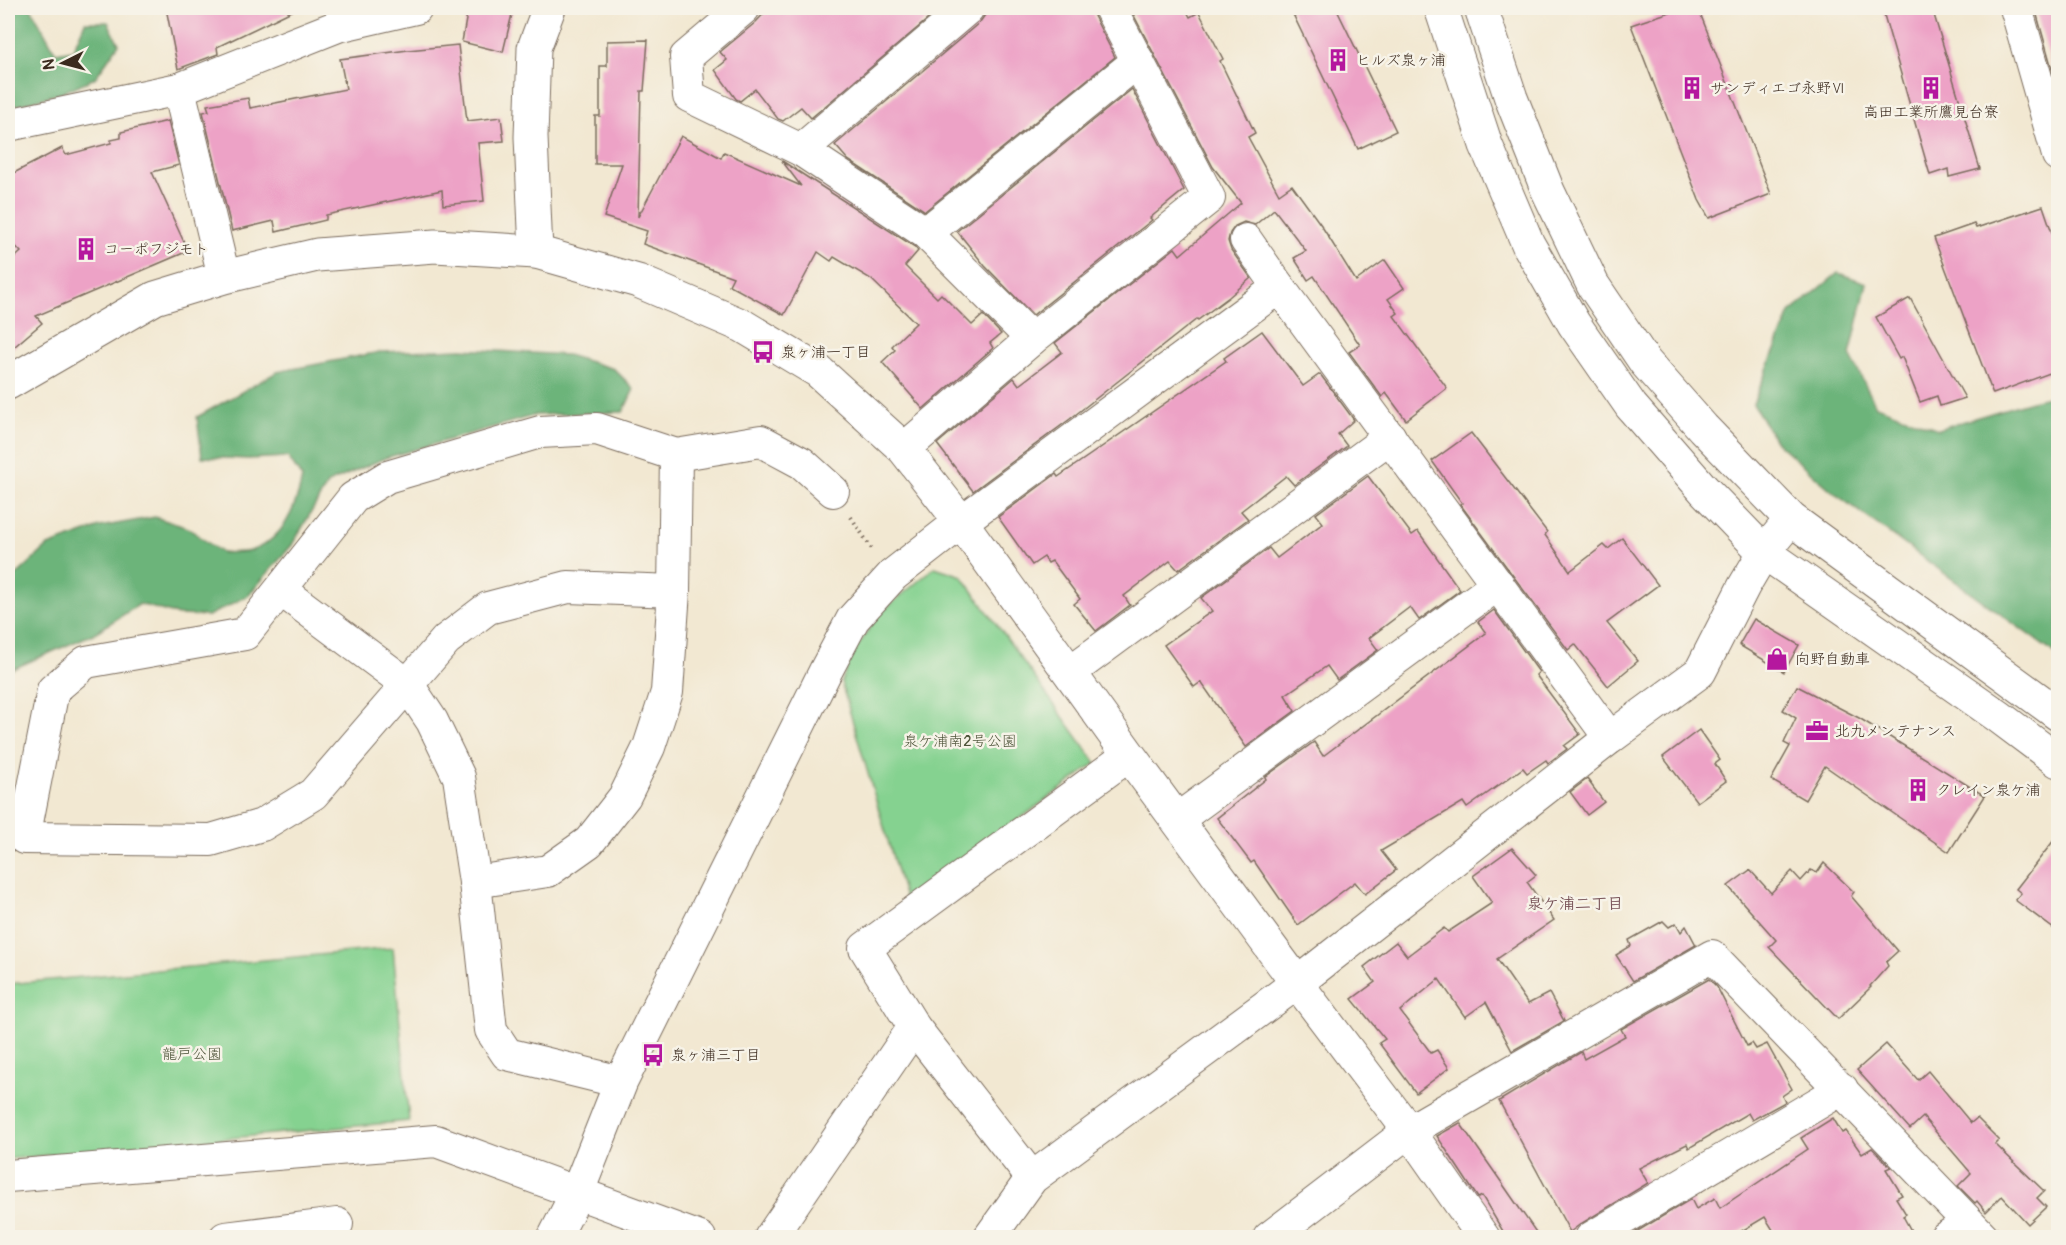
<svg xmlns="http://www.w3.org/2000/svg" width="2066" height="1245" font-family="Pangolin,'Klee One',sans-serif">
	<style>
		.green { fill: #85d290; stroke: #607e57; stroke-width: 1.5 }
		.forest { fill: #6cb47a; stroke: #546f4c; stroke-width: 1.5 }
		.building { fill: #eda2c6 }
		.lines { fill: none; stroke-linecap: round; stroke-linejoin: round }
		.minor-casing { stroke: #7b6c5d; stroke-width: 34 }
		.tertiary-casing { stroke: #7b6c5d; stroke-width: 35 }
		.path { stroke: #7b6c5d; stroke-width: 4; stroke-dasharray: 1.5 4.5; stroke-linecap: butt }
		.minor { stroke: #fff; stroke-width: 32 }
		.tertiary { stroke: #fff; stroke-width: 33 }
		.labels { text-anchor: middle; dominant-baseline: central; stroke-width: 5; stroke-linejoin: round; paint-order: stroke }
		.poi-label { font-size: 15px; fill: #3b2a1e; stroke: #f7f3e8; text-anchor: start }
		.park-label { font-size: 15px; fill: #4e543a; stroke: #f7f3e8 }
		.neighbourhood-label { font-size: 16px; font-weight: bold; fill: #795459; stroke: #f7f3e8 }
	</style>
	<rect width="100%" height="100%" fill="#f7f3e8"/>
	<filter id="ink" filterUnits="userSpaceOnUse"><feTurbulence type="fractalNoise" baseFrequency=".0167" numOctaves="2"/><feDisplacementMap in="SourceGraphic" scale="12" xChannelSelector="R" yChannelSelector="G"/><feConvolveMatrix kernelMatrix="1 2 1 2 8 2 1 2 1" color-interpolation-filters="sRGB"/></filter>
	<filter id="wash" filterUnits="userSpaceOnUse"><feTurbulence type="fractalNoise" baseFrequency=".008" numOctaves="4" result="noise"/><feDisplacementMap in="SourceGraphic" scale="24" xChannelSelector="R" yChannelSelector="G"/><feGaussianBlur stdDeviation="1.35" result="paint"/><feColorMatrix in="noise" values="0 0 0 0 0 0 0 0 0 0 0 0 0 0 0 0 0 1.4 0 .05"/><feComposite in="paint" operator="in"/></filter>
	<g filter="url(#wash)">
		<rect width="100%" height="100%" fill="#f2e8d2"/>
		<g class="green">
			<polygon points="935,567 962,576 1096,763 906,902 841,682 856,649 879,614"/>
			<polygon points="393,948 409,1121 8,1159 8,984"/>
		</g>
		<g class="forest">
			<polygon points="8,8 31,8 56,53 73,50 85,22 108,22 119,44 95,78 61,93 8,108"/>
			<polygon points="1838,273 1867,283 1850,355 1876,406 1938,429 2035,400 2058,395 2058,656 1838,496 1776,442 1753,404 1790,313"/>
			<path d="M 462,349 L 567,355 L 614,369 L 634,389 L 623,412 L 536,415 L 385,458 L 328,483 L 292,545 L 248,596 L 208,616 L 178,615 L 140,604 L 93,634 L 8,671 L 8,583 L 48,546 L 100,527 L 155,517 L 188,528 L 222,553 C 230,552 242,553 250,551 C 282,541 296,509 302,478 L 288,457 L 248,459 L 202,457 L 197,417 L 277,372 L 380,352 Z"/>
		</g>
		<g id="blocks">
			<g class="building">
				<polygon points="166,8 298,8 217,47 218,54 178,69"/>
				<polygon points="468,8 500,8 513,10 503,52 462,42"/>
				<polygon points="769,8 941,8 811,118 801,107 783,121 778,119 755,89 740,101 736,99 715,70 727,60 720,52 756,22"/>
				<polygon points="986,8 1092,8 1094,16 1115,57 925,211 848,160 835,145 980,22 985,15"/>
				<polygon points="1130,8 1185,8 1190,17 1199,12 1223,59 1220,61 1255,133 1248,137 1279,194 1292,185 1321,225 1356,281 1385,260 1404,288 1388,299 1398,313 1394,316 1447,388 1406,420 1386,393 1382,397 1349,352 1360,345 1314,276 1308,280 1294,258 1306,251 1274,209 1255,225 1244,222 1235,226 1230,233 1228,241 1231,250 1251,278 1229,297 1198,320 1197,319 1070,419 973,491 937,444 1014,378 1019,385 1062,352 1055,343 1175,248 1180,255 1241,203 1213,167"/>
				<polygon points="1290,8 1336,8 1396,131 1358,149"/>
				<polygon points="1682,8 1698,8 1771,194 1709,218 1699,200 1631,25"/>
				<polygon points="1882,8 1932,8 1980,169 1949,177 1948,169 1930,175"/>
				<polygon points="2035,8 2058,8 2058,82 2056,83"/>
				<polygon points="648,40 644,91 641,91 638,217 681,136 721,158 724,152 801,186 782,161 915,247 918,251 905,266 937,298 941,294 972,325 983,315 1001,334 990,343 993,348 923,409 882,362 895,350 892,346 916,323 871,279 834,257 831,261 818,252 784,315 729,285 733,277 643,244 647,231 604,217 622,164 595,164 595,116 600,116 600,66 607,66 607,41"/>
				<polygon points="458,45 467,121 501,117 504,141 478,143 484,201 443,205 442,190 326,215 326,220 276,232 274,221 232,231 203,112 209,111 207,105 248,98 250,108 346,89 340,59 408,50"/>
				<polygon points="1132,89 1184,190 1150,218 1152,220 1033,315 985,266 957,231"/>
				<polygon points="168,121 179,165 152,172 188,251 36,316 42,323 8,352 8,264 21,252 8,238 8,176 62,148 66,155 111,143 111,140 121,138 121,132"/>
				<polygon points="2043,206 2058,250 2058,370 1993,394 1934,238 1974,224 1976,228"/>
				<polygon points="1910,298 1960,389 1965,398 1940,406 1937,396 1920,402 1902,357 1899,359 1876,317"/>
				<polygon points="1262,331 1303,386 1320,374 1354,420 1338,434 1347,446 1294,485 1286,476 1241,511 1248,519 1178,570 1170,561 1124,596 1130,605 1096,631 1074,604 1080,599 1052,561 1048,563 1044,557 1032,565 998,517 1056,474 1058,477 1226,361 1224,358"/>
				<polygon points="1471,433 1547,532 1545,535 1570,571 1604,545 1608,549 1622,538 1658,585 1607,623 1638,661 1608,686 1575,644 1568,650 1460,504 1462,503 1432,461"/>
				<polygon points="1368,476 1412,535 1418,531 1460,590 1419,620 1410,607 1369,638 1378,650 1337,680 1327,666 1285,695 1295,711 1246,747 1201,682 1194,687 1164,645 1212,611 1201,598 1269,548 1277,558 1323,523 1316,514"/>
				<polygon points="1494,610 1539,672 1536,675 1580,734 1564,746 1567,749 1548,763 1546,760 1527,773 1523,768 1467,808 1463,802 1381,851 1396,870 1365,894 1355,882 1298,925 1254,861 1251,863 1217,818 1266,779 1265,777 1314,742 1323,756 1486,633 1478,622"/>
				<polygon points="1754,619 1799,645 1784,672 1739,645"/>
				<polygon points="1797,686 1859,718 1985,796 1949,852 1825,766 1805,800 1771,780 1790,746 1784,743 1796,718 1783,710"/>
				<polygon points="1699,730 1720,760 1715,764 1726,781 1697,802 1663,757"/>
				<polygon points="1587,779 1604,802 1587,815 1570,792"/>
				<polygon points="2058,835 2058,932 2015,900 2021,893 2016,889"/>
				<polygon points="1512,848 1536,875 1527,882 1554,920 1497,959 1528,1004 1549,993 1564,1021 1512,1051 1486,1002 1465,1017 1439,979 1400,1011 1431,1053 1437,1050 1449,1068 1416,1093 1379,1043 1385,1039 1352,999 1375,982 1364,967 1396,942 1407,956 1444,928 1448,932 1492,903 1473,876"/>
				<polygon points="1824,863 1854,892 1851,896 1898,951 1886,962 1888,966 1870,986 1871,987 1838,1019 1769,947 1776,940 1728,886 1750,870 1771,893 1792,871 1801,881 1811,870 1817,873"/>
				<polygon points="1663,921 1669,927 1676,923 1681,932 1686,926 1696,945 1633,981 1616,955 1631,946 1629,940"/>
				<polygon points="1709,979 1717,987 1747,1046 1752,1043 1756,1049 1767,1044 1792,1089 1782,1096 1785,1102 1752,1120 1748,1113 1689,1148 1687,1144 1639,1168 1648,1183 1582,1223 1570,1232 1499,1101 1581,1052 1584,1059 1625,1036 1621,1029"/>
				<polygon points="1886,1044 1918,1080 1928,1071 1971,1123 1977,1118 1999,1140 1995,1144 2044,1191 2037,1198 2046,1207 2028,1224 2002,1196 1986,1212 1977,1201 1975,1203 1958,1186 1971,1173 1923,1117 1910,1129 1857,1070"/>
				<polygon points="1833,1118 1842,1133 1846,1131 1862,1154 1872,1148 1891,1167 1886,1169 1902,1195 1896,1198 1906,1214 1903,1216 1915,1238 1778,1238 1765,1217 1730,1238 1639,1238 1636,1232 1691,1199 1696,1209 1715,1198 1720,1208 1808,1149 1801,1138"/>
				<polygon points="1460,1123 1502,1183 1540,1238 1507,1238 1482,1196 1478,1198 1437,1136"/>
			</g>
		</g>
	</g>
	<g filter="url(#ink)">
		<use href="#blocks" fill-opacity="0" stroke="#7b6c5d" stroke-width="1.5"/>
		<g class="lines">
			<g class="minor-casing">
				<g id="minor">
					<polyline points="744,8 686,57 689,96 801,150 926,233 1032,339"/>
					<polyline points="2016,8 2058,155"/>
					<polyline points="179,89 224,277"/>
					<polyline points="8,125 179,89 338,26 416,8"/>
					<polyline points="801,150 968,8"/>
					<polyline points="926,233 1138,61"/>
					<polyline points="1246,240 1279,287"/>
					<polyline points="904,449 1032,339 1209,198 1110,8"/>
					<polyline points="961,522 1279,287 1610,738"/>
					<polyline points="281,590 408,685 432,721 459,777 475,882 491,1030 507,1054 621,1082"/>
					<polyline points="674,591 568,587 488,608 446,640 313,794 262,825 211,840 24,838 53,690 86,662 245,634 353,498 387,477 540,432 597,429 676,455 761,441 802,463 833,491"/>
					<polyline points="1070,672 1390,437"/>
					<polyline points="1178,819 1498,584"/>
					<polyline points="475,882 548,871 589,842 625,796 649,747 667,692 674,591 676,455"/>
					<polyline points="1297,983 1409,1131 1484,1238"/>
					<polyline points="8,1176 436,1141 700,1238"/>
					<polyline points="1032,1178 914,1027 865,948 1129,755"/>
					<polyline points="225,1238 337,1224 330,1238"/>
					<polyline points="770,1238 914,1027"/>
					<polyline points="989,1238 1032,1178 1297,983 1610,738 1700,672 1744,586 1764,552 1791,519"/>
					<polyline points="1269,1238 1409,1131 1712,956 1984,1238"/>
					<polyline points="1591,1238 1842,1089"/>
					<polyline points="1945,1238 1969,1223"/>
				</g>
			</g>
			<g class="tertiary-casing">
				<g id="tertiary">
					<polyline points="1441,8 1486,145 1528,244 1574,324 1631,406 1704,490 1764,552 1998,716 2058,761"/>
					<polyline points="1481,8 1511,98 1548,191 1593,285 1645,362 1703,428 1791,519 2058,714"/>
					<polyline points="536,252 531,137 534,48 549,8"/>
					<polyline points="8,383 155,298 224,277 317,255 435,246 536,252 638,281 743,326 818,371 904,449 961,522 1129,755 1297,983"/>
					<polyline points="554,1238 577,1193 621,1082 825,672 853,619 893,575 961,522"/>
				</g>
			</g>
			<polyline class="path" points="851,517 872,549"/>
			<use href="#minor" class="minor"/>
			<use href="#tertiary" class="tertiary"/>
		</g>
	</g>
	<defs>
		<g id="building-bare" transform="scale(1.8)"><path d="M-4-6H4V6H1V3H-1V6H-4ZM-2.5-4.3h1.7v1.8h-1.7ZM.8-4.3h1.7v1.8H.8ZM-2.5-1h1.7V.8h-1.7ZM.8-1h1.7V.8H.8Z" fill="#b5179e" stroke="#f7f3e8" stroke-width="2.5" paint-order="stroke"/></g>
		<g id="bus-bare" transform="scale(1.8)"><path d="M-5-6H5V4H4V6H2V4H-2V6H-4V4H-5ZM-3.5-4V0h7V-4ZM-3.5 1.2v1.5H-2V1.2ZM2 1.2v1.5H3.5V1.2Z" fill="#b5179e" stroke="#f7f3e8" stroke-width="2.5" paint-order="stroke"/></g>
		<g id="shop-bare" transform="scale(1.8)"><path d="M-5-2.5h2.3a2.7 3.5 0 0 1 5.4 0H5L5.5 6h-11ZM-1.5-2.5h3a1.5 2.3 0 0 0-3 0Z" fill="#b5179e" stroke="#f7f3e8" stroke-width="2.5" paint-order="stroke"/></g>
		<g id="office-bare" transform="scale(1.8)"><path d="M-6-3h4V-5.5h4V-3h4V5H-6ZM-1-4.5V-3h2v-1.5ZM-6 0V1H6V0Z" fill="#b5179e" stroke="#f7f3e8" stroke-width="2.5" paint-order="stroke"/></g>
	</defs>
	<g fill-rule="evenodd">
		<use href="#building-bare" x="1338" y="60"/>
		<use href="#building-bare" x="1692" y="88"/>
		<use href="#building-bare" x="1931" y="88"/>
		<use href="#building-bare" x="86" y="249"/>
		<use href="#bus-bare" x="763" y="352"/>
		<use href="#shop-bare" x="1777" y="659"/>
		<use href="#office-bare" x="1817" y="731"/>
		<use href="#building-bare" x="1918" y="790"/>
		<use href="#bus-bare" x="653" y="1055"/>
	</g>
	<g class="labels">
		<g class="poi-label">
			<text x="1356" y="60">ヒルズ泉ヶ浦</text>
			<text x="1710" y="88">サンディエゴ永野Ⅵ</text>
			<text x="1931" y="112" text-anchor="middle">高田工業所鷹見台寮</text>
			<text x="104" y="249">コーポフジモト</text>
			<text x="781" y="352">泉ヶ浦一丁目</text>
			<text x="1795" y="659">向野自動車</text>
			<text x="1835" y="731">北九メンテナンス</text>
			<text x="1936" y="790">クレイン泉ケ浦</text>
			<text x="671" y="1055">泉ヶ浦三丁目</text>
		</g>
		<g class="park-label">
			<text x="960" y="741">泉ケ浦南2号公園</text>
			<text x="192" y="1054">龍戸公園</text>
		</g>
		<g class="neighbourhood-label">
			<text x="1575" y="904">泉ケ浦二丁目</text>
		</g>
	</g>
	<rect width="2066" height="1245" fill="none" stroke="#f7f3e8" stroke-width="30"/>
	<g transform="translate(63 63) rotate(264)" stroke="#f7f3e8" stroke-width="4.5" paint-order="stroke">
	<path d="M0-4.5L10 22L0 15L-10 22Z" fill="#3b2a1e"/>
	<text y="-9" font-size="16" font-weight="bold" text-anchor="middle" fill="#3b2a1e">N</text>
	</g>
</svg>
